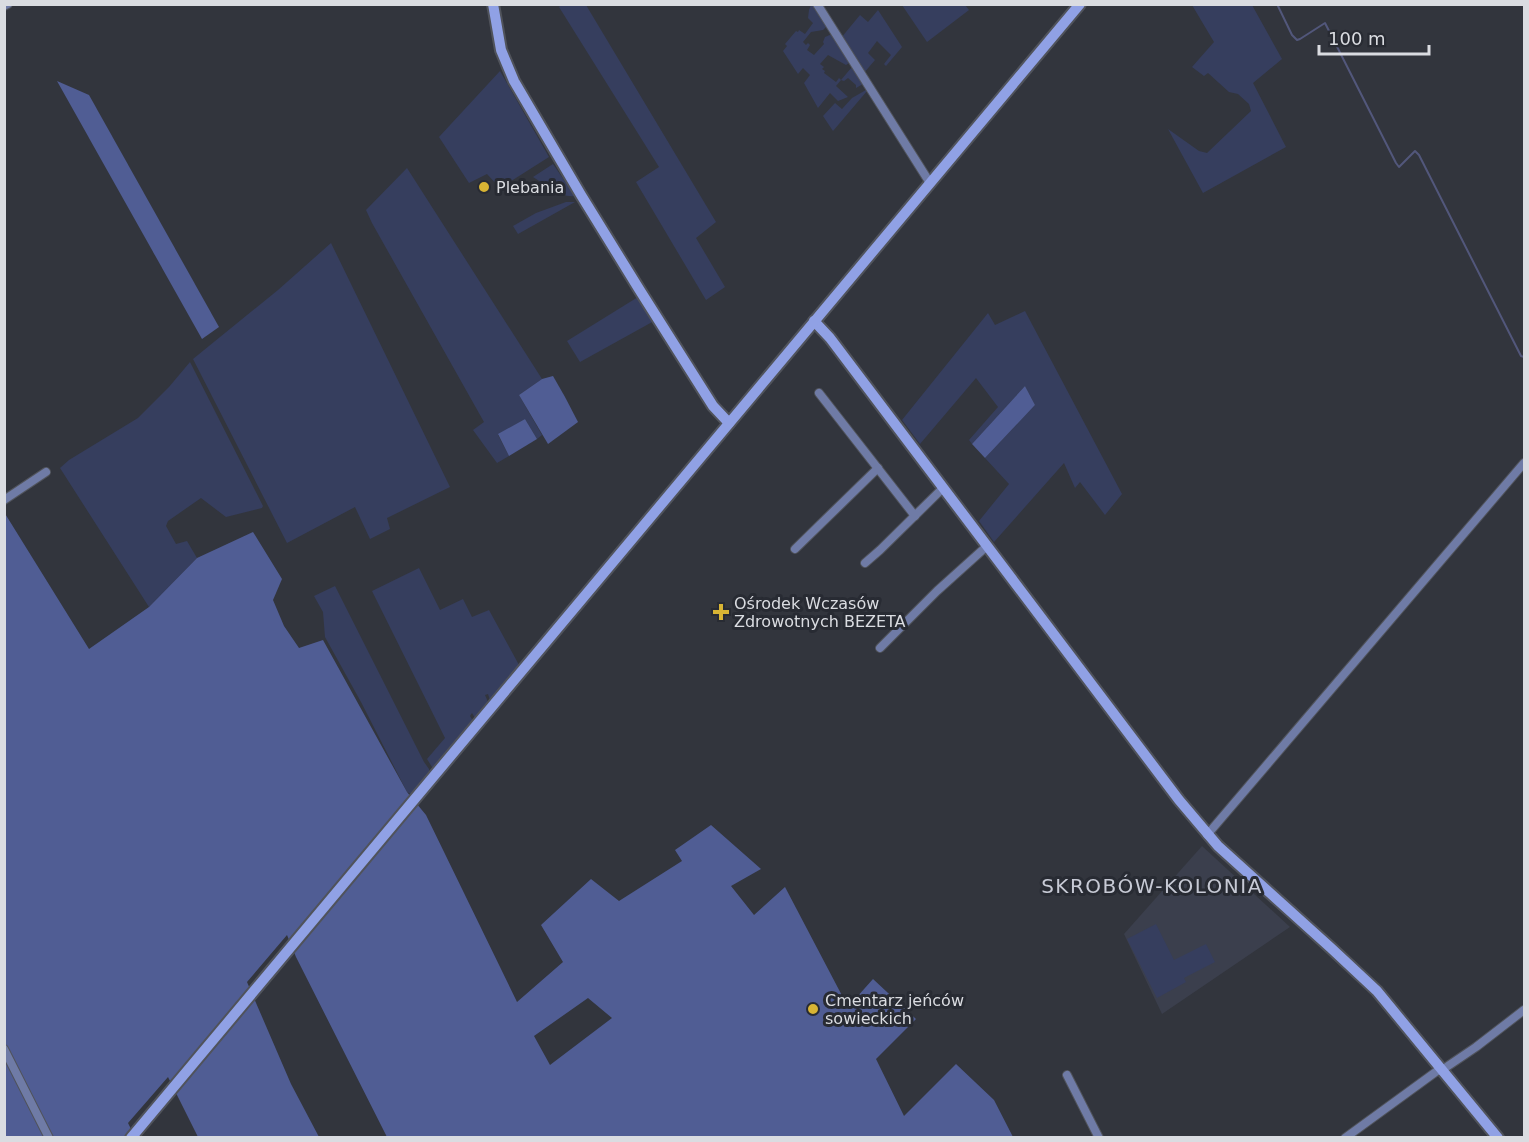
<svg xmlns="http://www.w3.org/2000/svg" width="1529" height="1142" font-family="'DejaVu Sans',sans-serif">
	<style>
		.built { fill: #3b3f4d }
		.green { fill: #363e5e }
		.forest { fill: #505d94; fill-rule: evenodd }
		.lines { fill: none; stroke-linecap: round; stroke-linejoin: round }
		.stream { stroke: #52577b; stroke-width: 2 }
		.street-casing { stroke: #50535b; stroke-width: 10 }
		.secondary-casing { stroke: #50535b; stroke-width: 14 }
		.street { stroke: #6f7ba6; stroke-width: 8 }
		.secondary { stroke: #90a1e5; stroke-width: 10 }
		.poi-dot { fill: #d8b434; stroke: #282b33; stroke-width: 2 }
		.labels { text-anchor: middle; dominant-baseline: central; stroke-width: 6; stroke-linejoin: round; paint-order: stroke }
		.poi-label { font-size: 16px; fill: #dadce1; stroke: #282b33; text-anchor: start }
		.quarter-label { font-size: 20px; letter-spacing: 1.5px; fill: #c7cad5; stroke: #282b33 }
	</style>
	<rect width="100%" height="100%" fill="#32353d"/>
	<polygon class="built" points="1202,846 1290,927 1162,1014 1124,934"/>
	<g class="green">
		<polygon points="562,4 586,5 716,222 696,238 725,287 706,300 636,182 659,167 559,7"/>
		<polygon points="811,5 814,7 827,26 823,30 811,32 803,42 806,45 808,43 810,45 807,50 814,55 824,44 823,42 825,37 832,34 849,63 846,65 828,55 820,64 824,67 822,69 825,71 824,73 836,82 839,78 841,80 852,67 863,84 856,88 856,85 848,78 844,81 841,80 836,86 848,97 838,101 830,93 818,108 804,83 810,75 803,68 798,74 783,51 787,46 785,44 796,31 798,32 799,30 805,34 813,23 808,18 809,10"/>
		<polygon points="902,5 965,5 969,10 927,42"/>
		<polygon points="1192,5 1252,5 1282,59 1253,83 1286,147 1203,193 1168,129 1199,151 1207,153 1251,111 1249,104 1238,94 1229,92 1208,73 1204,76 1192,67 1214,42"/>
		<polygon points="878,10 902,47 886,66 884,64 891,55 877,41 868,53 875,60 863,74 841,38 860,15 868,22"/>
		<polygon points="500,71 549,157 500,188 487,174 469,183 439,137"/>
		<polygon points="866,90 867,91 833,131 823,116 835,103 842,109 852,98"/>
		<path d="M 553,164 L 575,196 C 560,198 545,184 533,177 Z"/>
		<polygon points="407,168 542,379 519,395 542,435 537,439 525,419 498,435 509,456 497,463 473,430 484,422 372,223 366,210"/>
		<polygon points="566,202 575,202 518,234 513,226 536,213"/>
		<polygon points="331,243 450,487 387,518 390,529 370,539 355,507 287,543 193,359 278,290"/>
		<polygon points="638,297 654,321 580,362 567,341"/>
		<polygon points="1025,311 1122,494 1105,515 1080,482 1075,488 1064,463 994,542 979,521 1009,484 985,458 1035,405 1025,386 972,444 969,440 998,407 976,378 920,444 902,420 988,313 995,325"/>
		<polygon points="190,362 263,506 262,508 226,517 201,498 168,521 166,526 176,544 187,541 197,558 149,607 60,468 69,460 138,418 169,387"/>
		<polygon points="419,568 440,610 463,599 472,617 489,610 519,665 490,700 488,694 485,695 488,702 475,718 472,713 470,716 473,721 435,767 432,767 427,759 445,738 372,591"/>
		<polygon points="335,586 424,762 429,769 429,773 415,791 411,794 407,792 361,702 325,637 323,612 314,596"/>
		<polygon points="1156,924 1174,960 1206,944 1215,962 1184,978 1186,982 1157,998 1127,939"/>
	</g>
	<g class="forest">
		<polygon points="57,81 89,95 219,327 202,339"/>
		<polygon points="553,376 565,397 578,422 548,444 519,395 542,379"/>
		<polygon points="1025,386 1035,405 985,458 972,444"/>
		<polygon points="525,419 537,439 509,456 498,434"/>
		<path d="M 4,512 L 89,649 L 149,607 L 197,558 L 253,532 L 282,579 L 273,600 L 284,626 L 299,648 L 323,640 L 407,792 L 426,815 L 517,1002 L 563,962 L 541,925 L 591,879 L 619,901 L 682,861 L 675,850 L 711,825 L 761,869 L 731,886 L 754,915 L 785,887 L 848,1007 L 873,979 L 916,1019 L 876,1059 L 904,1116 L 956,1064 L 994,1100 L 1013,1137 L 387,1137 L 296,957 L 287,935 L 247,982 L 291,1084 L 319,1137 L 198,1137 L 168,1077 L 128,1123 L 135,1137 L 5,1137 ZM 588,998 L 612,1018 L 550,1065 L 534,1036 Z"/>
	</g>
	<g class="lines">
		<polyline class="stream" points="1277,4 1292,35 1297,40 1300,39 1325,23 1396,163 1399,167 1415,151 1419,155 1521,356 1524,357"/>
		<g class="street-casing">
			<g id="street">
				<polyline points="817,4 930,183"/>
				<polyline points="4,6 8,4"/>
				<polyline points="819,393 915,516"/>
				<polyline points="4,500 46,472"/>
				<polyline points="795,549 878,468"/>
				<polyline points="865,563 880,550 943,488"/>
				<polyline points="880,648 937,591 987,546"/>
				<polyline points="1207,835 1524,463"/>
				<polyline points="4,1049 49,1138"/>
				<polyline points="1067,1075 1099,1138"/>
				<polyline points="1345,1138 1437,1071 1442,1070 1476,1047 1524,1010"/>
			</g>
		</g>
		<g class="secondary-casing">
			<g id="secondary">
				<polyline points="493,4 501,50 514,81 581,195 639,289 713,406 729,423"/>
				<polyline points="814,321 830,338 1179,800 1218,846 1331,948 1377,991 1498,1138"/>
				<polyline points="131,1138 1080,4"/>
			</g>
		</g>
		<use href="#street" class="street"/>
		<use href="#secondary" class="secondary"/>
	</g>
	<g class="poi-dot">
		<circle cx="484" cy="187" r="6"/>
		<path d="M718 603h6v6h6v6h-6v6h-6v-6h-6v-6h6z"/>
		<circle cx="813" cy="1009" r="6"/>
	</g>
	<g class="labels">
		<g class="poi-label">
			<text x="496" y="187">Plebania</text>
			<text x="734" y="603">Ośrodek Wczasów<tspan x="734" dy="18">Zdrowotnych BEZETA</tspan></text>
			<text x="825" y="1000">Cmentarz jeńców<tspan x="825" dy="18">sowieckich</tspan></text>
		</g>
		<g class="quarter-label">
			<text x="1152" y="886">SKROBÓW-KOLONIA</text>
		</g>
	</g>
	<rect width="1529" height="1142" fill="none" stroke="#dadce1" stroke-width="12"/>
	<path d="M1319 45v9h110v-9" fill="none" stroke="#dadce1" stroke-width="3"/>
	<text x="1328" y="45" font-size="18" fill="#dadce1" stroke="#282b33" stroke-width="4.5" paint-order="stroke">100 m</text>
</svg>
